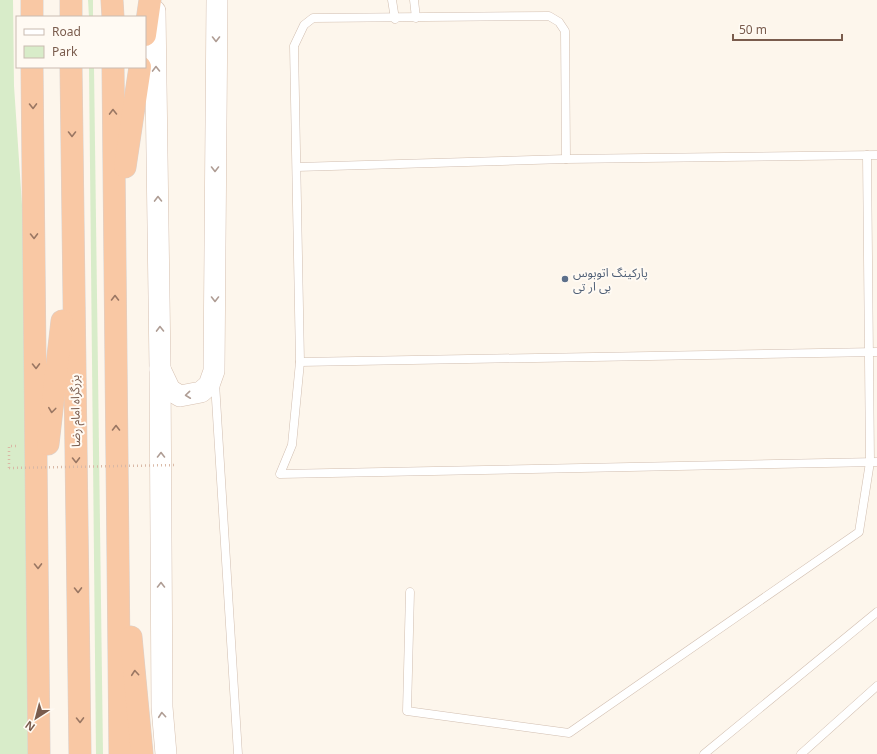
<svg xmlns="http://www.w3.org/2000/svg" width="877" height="754" font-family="'Noto Sans','Noto Sans Arabic',sans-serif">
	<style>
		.green { fill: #d8ecc9 }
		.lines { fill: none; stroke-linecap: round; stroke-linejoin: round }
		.service-casing { stroke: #d1beb0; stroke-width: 9 }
		.secondary-casing { stroke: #d6c0b0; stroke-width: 22 }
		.trunk-casing { stroke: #dad1cd; stroke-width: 23 }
		.path { stroke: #d9b8a5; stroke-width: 2.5; stroke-dasharray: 1 3; stroke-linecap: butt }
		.service { stroke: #fff; stroke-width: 8 }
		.secondary { stroke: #fff; stroke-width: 21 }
		.trunk { stroke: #f9c8a4; stroke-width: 22 }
		.path-bridge { stroke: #d9b8a5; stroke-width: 2.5; stroke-dasharray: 1 3; stroke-linecap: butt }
		.oneway { stroke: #af9d94 }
		.oneway2 { stroke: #9a7763 }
		.service-dot { fill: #5c6f8a; stroke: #fffaf3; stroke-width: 1.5 }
		.labels { text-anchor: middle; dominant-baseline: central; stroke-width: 4; stroke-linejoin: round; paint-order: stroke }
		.service-label { font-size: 12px; fill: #4e5e75; stroke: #fffaf3; text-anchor: start }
		.street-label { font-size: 12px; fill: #7a5c4d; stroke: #fffaf3 }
	</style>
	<rect width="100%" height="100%" fill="#fdf6ec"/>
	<g class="green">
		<polygon points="0,0 13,0 14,86 24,234 28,754 0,754"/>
		<polygon points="88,0 93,0 93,17 89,17"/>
		<polygon points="89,67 94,67 103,754 96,754"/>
	</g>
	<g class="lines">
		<g class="service-casing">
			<g id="service">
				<polyline points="392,0 395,19"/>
				<polyline points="414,0 416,18"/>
				<polyline points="566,159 565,31 559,22 549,16 313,18 304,25 294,46 300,362 292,445 280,474 877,462"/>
				<polyline points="297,167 566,159 877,155"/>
				<polyline points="300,362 877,352"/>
				<polyline points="215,383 238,754"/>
				<polyline points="410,592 407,711 569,733 859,532 870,462 867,155"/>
				<polyline points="704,754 877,612"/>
				<polyline points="801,754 877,686"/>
			</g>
		</g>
		<g class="secondary-casing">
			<g id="secondary">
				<polyline points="155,11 160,368 162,707 166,754"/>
				<polyline points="160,369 170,390 180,396 201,392 209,385 214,371 217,0"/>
			</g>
		</g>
		<g class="trunk-casing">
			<g id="trunk">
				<polyline points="32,0 32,17"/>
				<polyline points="71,0 71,17"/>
				<polyline points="112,0 113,17"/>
				<polyline points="145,35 150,0"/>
				<polyline points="32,67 39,754"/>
				<polyline points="71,67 80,754"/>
				<polyline points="113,67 120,754"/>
				<polyline points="125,167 140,67"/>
				<polyline points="48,444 62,321"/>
				<polyline points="131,637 142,754"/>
			</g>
		</g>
		<polyline class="path" points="9,468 9,446 18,446"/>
		<use href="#service" class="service"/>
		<use href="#secondary" class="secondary"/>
		<use href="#trunk" class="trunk"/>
		<polyline class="path-bridge" points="9,468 177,465"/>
	</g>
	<defs><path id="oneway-chevron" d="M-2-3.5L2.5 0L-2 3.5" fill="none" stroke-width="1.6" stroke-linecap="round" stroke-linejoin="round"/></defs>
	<g class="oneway">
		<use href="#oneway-chevron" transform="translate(216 39) rotate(90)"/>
		<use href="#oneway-chevron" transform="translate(156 69) rotate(-91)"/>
		<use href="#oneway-chevron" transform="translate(215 169) rotate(90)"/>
		<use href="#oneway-chevron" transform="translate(158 199) rotate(-91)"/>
		<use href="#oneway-chevron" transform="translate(215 299) rotate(90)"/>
		<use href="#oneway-chevron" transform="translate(160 329) rotate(-91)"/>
		<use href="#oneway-chevron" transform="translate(188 395) rotate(174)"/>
		<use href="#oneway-chevron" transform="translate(161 455) rotate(-90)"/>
		<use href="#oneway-chevron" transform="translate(161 585) rotate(-90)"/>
		<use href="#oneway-chevron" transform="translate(162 715) rotate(-95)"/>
	</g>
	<g class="oneway2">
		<use href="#oneway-chevron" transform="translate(33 106) rotate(89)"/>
		<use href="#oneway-chevron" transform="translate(113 112) rotate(-91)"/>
		<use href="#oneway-chevron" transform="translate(72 134) rotate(90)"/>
		<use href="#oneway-chevron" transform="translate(34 236) rotate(89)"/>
		<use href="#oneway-chevron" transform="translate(115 298) rotate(-90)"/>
		<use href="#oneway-chevron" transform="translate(36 366) rotate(89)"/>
		<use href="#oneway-chevron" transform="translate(52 410) rotate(97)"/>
		<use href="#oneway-chevron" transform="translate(116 428) rotate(-90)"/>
		<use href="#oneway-chevron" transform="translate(76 460) rotate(89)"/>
		<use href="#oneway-chevron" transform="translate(38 566) rotate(89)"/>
		<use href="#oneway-chevron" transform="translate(78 590) rotate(89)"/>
		<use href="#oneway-chevron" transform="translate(135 673) rotate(-95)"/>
		<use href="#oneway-chevron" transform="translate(80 720) rotate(89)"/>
	</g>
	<circle class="service-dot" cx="565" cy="279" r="4"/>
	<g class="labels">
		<g class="service-label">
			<text x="573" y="272">پارکینگ اتوبوس<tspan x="573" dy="14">بی ار تی</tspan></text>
		</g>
		<g class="street-label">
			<text transform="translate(75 411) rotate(-91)">بزرگراه امام رضا</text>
		</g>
	</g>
	<rect x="16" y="16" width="130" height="52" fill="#fffaf3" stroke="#cabbb1"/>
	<rect x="24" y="29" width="20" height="6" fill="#ffffff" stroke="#cabbb1"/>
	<text x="52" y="36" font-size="12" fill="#7a5c4d">Road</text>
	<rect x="24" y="46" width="20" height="12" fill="#d8ecc9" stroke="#cabbb1"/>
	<text x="52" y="56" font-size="12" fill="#7a5c4d">Park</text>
	<g transform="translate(36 718) rotate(216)" stroke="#fffaf3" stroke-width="3" paint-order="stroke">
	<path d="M0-3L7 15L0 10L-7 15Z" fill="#7a5c4d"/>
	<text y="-6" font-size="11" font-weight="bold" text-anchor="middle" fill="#7a5c4d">N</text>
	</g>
	<path d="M733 34v6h109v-6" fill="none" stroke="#7a5c4d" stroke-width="2"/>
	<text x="739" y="34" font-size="12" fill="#7a5c4d" stroke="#fffaf3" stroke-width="3" paint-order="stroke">50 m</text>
</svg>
